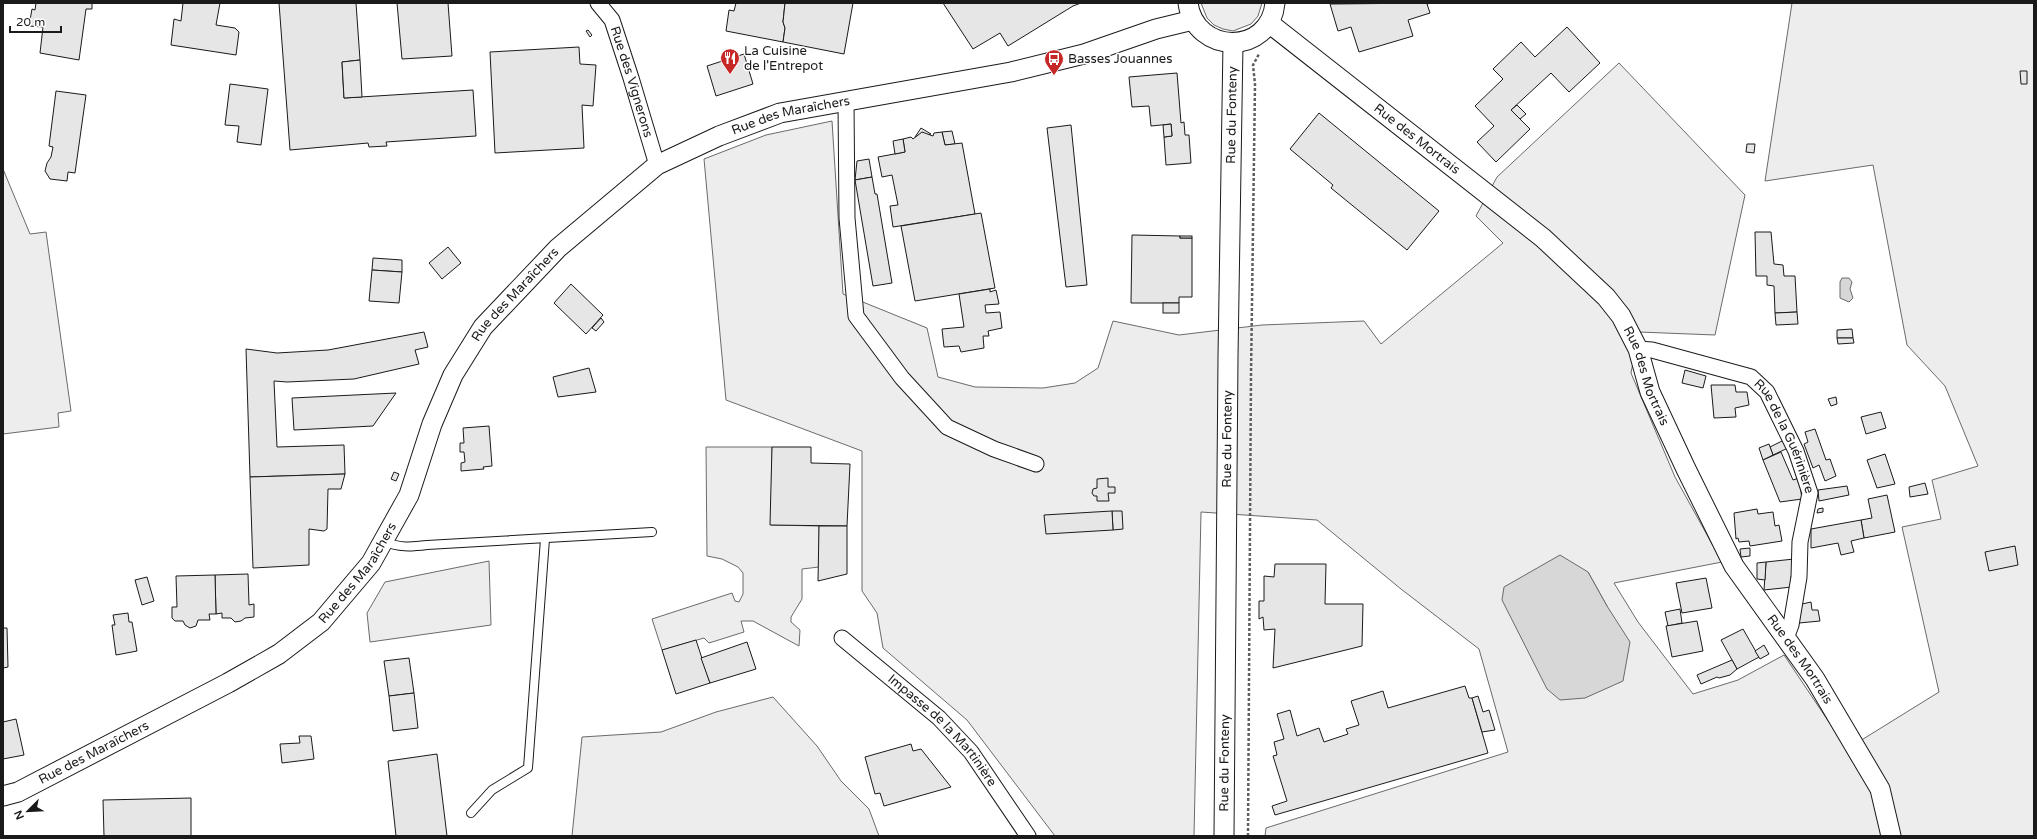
<svg xmlns="http://www.w3.org/2000/svg" width="2037" height="839" font-family="'Varela Round',sans-serif">
	<style>
		.built { fill: #ededed; stroke: #6a6a6a; fill-rule: evenodd }
		.water { fill: #d7d7d7; stroke: #6a6a6a }
		.building { fill: #e6e6e6; stroke: #1a1a1a }
		.lines { fill: none; stroke-linecap: round; stroke-linejoin: round }
		.service-casing { stroke: #1a1a1a; stroke-width: 10 }
		.minor-casing { stroke: #1a1a1a; stroke-width: 17 }
		.tertiary-casing { stroke: #1a1a1a; stroke-width: 21 }
		.path { stroke: #5f5f5f; stroke-width: 2.5; stroke-dasharray: 3 2; stroke-linecap: butt }
		.service { stroke: #fff; stroke-width: 8 }
		.minor { stroke: #fff; stroke-width: 15 }
		.tertiary { stroke: #fff; stroke-width: 19 }
		.labels { text-anchor: middle; dominant-baseline: central; stroke-width: 3; stroke-linejoin: round; paint-order: stroke }
		.poi-label { font-size: 13px; fill: #1a1a1a; stroke: #fff; text-anchor: start }
		.street-label { font-size: 13px; fill: #1a1a1a; stroke: #fff }
	</style>
	<rect width="100%" height="100%" fill="#fff"/>
	<g class="built">
		<polygon points="1201,3 1262,3 1258,16 1251,24 1233,31 1223,29 1214,25 1207,18"/>
		<path d="M 1792,3 L 2034,3 L 2034,836 L 1265,836 L 1266,828 L 1508,752 L 1479,649 L 1401,589 L 1317,520 L 1201,512 L 1194,836 L 1055,836 L 967,720 L 883,648 L 877,613 L 862,591 L 862,451 L 726,400 L 704,159 L 766,135 L 832,121 L 843,294 L 927,328 L 938,377 L 975,387 L 1043,388 L 1075,383 L 1098,368 L 1113,321 L 1179,335 L 1262,325 L 1364,321 L 1381,344 L 1503,243 L 1476,216 L 1497,177 L 1619,63 L 1745,195 L 1715,335 L 1639,332 L 1631,373 L 1675,477 L 1722,562 L 1614,583 L 1638,622 L 1693,694 L 1738,680 L 1784,655 L 1847,749 L 1939,692 L 1902,527 L 1941,519 L 1932,480 L 1978,466 L 1945,386 L 1907,345 L 1873,165 L 1765,181 ZM 1588,572 L 1607,606 L 1560,700 Z"/>
		<polygon points="3,169 30,234 46,232 71,411 58,413 59,427 3,434"/>
		<polygon points="706,447 772,447 771,525 819,526 819,567 802,569 802,599 791,617 791,622 800,630 799,646 753,621 741,621 744,632 709,643 704,638 662,650 652,619 732,593 735,601 739,602 743,594 743,573 738,567 722,559 707,556"/>
		<polygon points="489,561 491,625 370,642 367,613 385,582"/>
		<polygon points="773,697 817,746 841,781 869,809 879,836 572,836 582,737 661,732 716,712"/>
	</g>
	<g class="water">
		<polygon points="1842,278 1849,278 1852,282 1850,289 1853,298 1849,302 1840,298 1840,282"/>
		<polygon points="1560,555 1588,572 1607,606 1630,642 1623,681 1585,698 1560,700 1547,689 1502,600 1504,587"/>
	</g>
	<g class="building">
		<polygon points="36,3 92,3 92,9 86,9 79,60 40,53 43,27 29,26 32,9 35,10"/>
		<polygon points="183,3 220,3 216,25 235,28 239,32 236,55 171,45 174,19 181,21"/>
		<polygon points="279,3 356,3 360,60 342,62 344,98 473,90 476,136 386,142 387,146 369,147 368,143 290,150"/>
		<polygon points="397,3 448,3 452,56 402,59"/>
		<polygon points="736,3 785,3 783,22 785,28 783,42 726,31 729,10 734,11"/>
		<polygon points="785,3 853,3 844,54 783,42 785,28 783,22"/>
		<polygon points="943,3 1081,3 1073,6 1008,46 1000,33 973,49"/>
		<polygon points="1431,3 1427,4 1430,13 1408,20 1413,36 1359,52 1351,27 1338,31 1330,4"/>
		<polygon points="1567,27 1600,63 1569,92 1551,73 1511,110 1530,129 1496,162 1477,142 1494,126 1475,106 1503,79 1493,69 1521,42 1535,57"/>
		<polygon points="588,30 592,35 590,37 586,31"/>
		<polygon points="579,47 580,64 596,65 593,106 582,105 584,148 495,153 490,52"/>
		<polygon points="744,54 753,84 716,96 707,66"/>
		<polygon points="360,60 362,97 344,98 342,62"/>
		<polygon points="2020,71 2027,71 2027,84 2021,84"/>
		<polygon points="1177,73 1181,123 1184,122 1185,135 1189,135 1191,163 1166,165 1164,137 1172,136 1171,124 1151,126 1149,106 1132,107 1129,77"/>
		<polygon points="230,84 268,89 261,145 237,142 239,126 225,125"/>
		<polygon points="56,91 86,95 75,173 68,172 67,181 50,179 45,171 47,163 51,157 53,147 49,146"/>
		<polygon points="1517,105 1526,114 1520,119 1511,110"/>
		<polygon points="1319,113 1439,211 1407,250 1331,188 1333,185 1290,149"/>
		<polygon points="1171,124 1172,136 1164,137 1163,125"/>
		<polygon points="1071,125 1087,285 1066,287 1047,128"/>
		<polygon points="921,128 931,134 926,135 922,132 919,136 915,137"/>
		<polygon points="952,131 955,144 945,145 942,132"/>
		<polygon points="922,132 933,136 934,133 942,132 945,145 962,143 975,214 893,227 890,206 898,205 892,175 882,177 878,157 905,152 903,139 911,137 913,139"/>
		<polygon points="903,139 905,152 895,154 893,141"/>
		<polygon points="1747,144 1755,144 1754,153 1746,152"/>
		<polygon points="869,159 872,177 855,180 857,161"/>
		<polygon points="872,177 875,194 877,194 892,283 873,286 855,180"/>
		<polygon points="981,213 995,288 915,301 901,226"/>
		<polygon points="1755,232 1771,232 1774,264 1783,265 1784,276 1795,276 1797,312 1775,313 1774,286 1767,285 1767,276 1756,276"/>
		<polygon points="1132,235 1180,236 1180,238 1192,238 1192,297 1179,297 1179,303 1131,303"/>
		<rect x="1180" y="236" width="12" height="2"/>
		<polygon points="448,247 461,263 442,279 429,263"/>
		<polygon points="373,258 402,260 402,272 372,270"/>
		<polygon points="372,270 402,272 399,303 369,301"/>
		<polygon points="571,284 603,315 586,334 554,303"/>
		<polygon points="990,289 990,292 996,290 999,304 985,305 986,313 1000,312 1002,328 988,331 989,336 983,336 984,348 961,352 959,346 944,347 942,329 964,327 959,294"/>
		<rect x="1163" y="303" width="16" height="10"/>
		<polygon points="1797,312 1798,324 1776,325 1775,313"/>
		<polygon points="601,318 604,322 596,331 592,328"/>
		<polygon points="1852,329 1853,338 1837,338 1837,330"/>
		<polygon points="424,332 428,347 415,350 419,364 354,379 287,382 274,381 277,447 344,445 345,474 250,477 246,349 277,353 328,350"/>
		<polygon points="1837,338 1853,338 1854,343 1838,344"/>
		<polygon points="589,368 596,392 558,397 553,377"/>
		<polygon points="1685,370 1706,376 1703,388 1682,383"/>
		<polygon points="1711,385 1735,385 1736,392 1747,392 1749,405 1735,408 1736,417 1714,418"/>
		<polygon points="396,393 373,426 294,430 292,398"/>
		<polygon points="1836,397 1837,404 1831,406 1828,399"/>
		<polygon points="1881,412 1886,428 1866,434 1861,417"/>
		<polygon points="489,426 492,466 483,467 484,469 461,471 461,463 465,462 464,452 460,452 460,443 464,443 463,428"/>
		<polygon points="1815,429 1826,460 1830,459 1836,476 1825,481 1819,465 1813,468 1804,444 1808,442 1805,432"/>
		<polygon points="1784,440 1788,448 1773,455 1770,447"/>
		<polygon points="1769,444 1773,455 1763,460 1759,448"/>
		<polygon points="772,447 811,447 811,463 850,464 847,526 770,525"/>
		<polygon points="1781,452 1793,480 1799,478 1802,499 1780,502 1763,460"/>
		<polygon points="1885,454 1895,484 1877,488 1867,460"/>
		<polygon points="394,472 399,474 396,481 391,479"/>
		<polygon points="345,474 341,489 328,489 327,529 324,531 309,529 309,565 253,568 250,477"/>
		<polygon points="1108,478 1108,487 1115,487 1115,493 1108,493 1109,501 1097,501 1097,496 1094,496 1092,493 1093,489 1097,488 1097,479"/>
		<polygon points="1925,483 1928,494 1910,497 1909,487"/>
		<polygon points="1847,486 1849,495 1819,501 1818,490"/>
		<polygon points="1887,495 1895,532 1864,538 1861,520 1872,518 1868,499"/>
		<polygon points="1823,508 1823,512 1817,513 1818,509"/>
		<polygon points="1757,509 1758,514 1773,512 1775,526 1779,525 1782,541 1750,546 1749,541 1739,542 1738,538 1736,539 1734,513"/>
		<polygon points="1112,511 1122,511 1123,529 1113,530"/>
		<polygon points="1112,511 1113,530 1046,534 1044,515"/>
		<polygon points="1861,520 1864,538 1851,541 1854,552 1841,555 1838,543 1811,548 1811,529"/>
		<polygon points="819,526 847,526 847,574 818,581"/>
		<polygon points="2015,546 2018,565 1989,571 1985,552"/>
		<polygon points="1750,548 1750,556 1741,557 1740,549"/>
		<polygon points="1794,559 1795,576 1791,576 1792,587 1764,590 1766,562"/>
		<polygon points="1766,562 1765,580 1757,579 1757,563"/>
		<polygon points="1275,564 1326,564 1325,604 1363,604 1362,646 1273,668 1275,629 1264,630 1263,617 1259,619 1259,601 1264,601 1264,576 1274,577"/>
		<polygon points="248,574 249,605 254,604 254,617 245,618 241,621 235,622 231,618 222,618 222,613 216,614 215,575"/>
		<polygon points="215,575 216,614 209,614 210,620 198,620 196,626 190,628 185,625 183,621 175,621 172,618 172,607 177,607 176,576"/>
		<polygon points="147,577 154,601 142,605 135,580"/>
		<polygon points="1706,578 1712,608 1682,613 1676,583"/>
		<polygon points="1811,602 1812,610 1818,610 1820,621 1799,623 1802,604"/>
		<polygon points="1680,609 1682,623 1668,626 1665,612"/>
		<polygon points="128,613 129,622 132,622 137,651 116,655 112,625 115,625 113,615"/>
		<polygon points="1697,621 1703,651 1672,657 1666,626"/>
		<polygon points="3,628 7,628 8,667 3,668"/>
		<polygon points="1743,629 1759,657 1737,669 1721,640"/>
		<polygon points="696,640 710,683 676,694 662,650"/>
		<polygon points="747,642 756,669 710,683 701,658"/>
		<polygon points="1764,645 1769,654 1760,659 1755,651"/>
		<polygon points="409,658 414,693 389,696 384,661"/>
		<polygon points="1732,660 1737,669 1730,675 1719,678 1717,677 1701,684 1697,675"/>
		<polygon points="1465,686 1469,698 1472,698 1488,753 1275,815 1272,806 1287,801 1273,756 1277,755 1274,742 1284,739 1277,714 1290,710 1297,736 1319,728 1324,742 1348,734 1346,729 1359,725 1351,701 1383,691 1388,708"/>
		<polygon points="414,693 418,728 393,731 389,696"/>
		<polygon points="1478,696 1483,712 1489,710 1495,730 1482,732 1472,698"/>
		<polygon points="16,719 24,755 3,759 3,722"/>
		<polygon points="299,736 311,736 314,759 282,763 280,744 300,743"/>
		<polygon points="911,744 913,751 921,749 951,787 884,806 880,793 875,794 865,757"/>
		<polygon points="437,754 447,836 396,836 388,761"/>
		<polygon points="191,798 191,836 104,836 103,800"/>
	</g>
	<g class="lines">
		<g class="service-casing">
			<g id="service">
				<path d="M 383,541 C 399,548 411,547 427,545 L 652,532"/>
				<polyline points="471,813 492,790 528,768 545,539"/>
			</g>
		</g>
		<g class="minor-casing">
			<g id="minor">
				<path id="s1" d="M 598,3 L 612,20 L 631,78 L 657,165"/>
				<polyline points="846,102 847,218 856,316 902,378 947,427 994,449 1036,464"/>
				<path id="s2" d="M 1638,349 L 1652,350 L 1751,377 L 1767,392 L 1796,451 L 1810,493 L 1800,542 L 1799,577 L 1791,625 L 1786,638"/>
				<path id="s3" d="M 842,638 L 939,718 L 971,752 L 1028,836"/>
			</g>
		</g>
		<g class="tertiary-casing">
			<g id="tertiary">
				<path d="M 1188,3 C 1195,55 1270,56 1275,3"/>
				<path id="s4" d="M 1269,23 L 1543,238 L 1606,297 L 1621,316 L 1638,349 L 1650,392 L 1686,469 L 1734,566 L 1815,679 L 1880,789 L 1891,836"/>
				<path id="s5" d="M 3,796 L 18,792 L 228,683 L 279,654 L 321,622 L 371,563 L 409,495 L 432,424 L 453,375 L 483,327 L 558,248 L 657,165 L 719,136 L 780,113 L 1011,72 L 1084,54 L 1156,29 L 1193,20"/>
				<path id="s6" d="M 1224,836 L 1228,357 L 1233,43"/>
			</g>
		</g>
		<polyline class="path" points="1248,836 1251,375 1255,84 1253,65 1259,54"/>
		<use href="#service" class="service"/>
		<use href="#minor" class="minor"/>
		<use href="#tertiary" class="tertiary"/>
	</g>
	<defs>
		<g id="restaurant-pin" transform="scale(1)"><path d="M0 17L-7.5 6A9.5 9.5 0 1 1 7.5 6Z" fill="#c62828" stroke="#fff"/><path d="M-5-6h1v4h1v-4h1v4h1v-4h1v5L-1.5 .5V6h-2V.5L-5-1ZM5-6V6H3V1.5H1.5Q1.5-4 5-6Z" fill="#fff"/></g>
		<g id="bus-pin" transform="scale(1)"><path d="M0 17L-7.5 6A9.5 9.5 0 1 1 7.5 6Z" fill="#c62828" stroke="#fff"/><path d="M-5-6H5V4H4V6H2V4H-2V6H-4V4H-5ZM-3.5-4V0h7V-4ZM-3.5 1.2v1.5H-2V1.2ZM2 1.2v1.5H3.5V1.2Z" fill="#fff"/></g>
	</defs>
	<g fill-rule="evenodd">
		<use href="#restaurant-pin" x="730" y="58"/>
		<use href="#bus-pin" x="1054" y="59"/>
	</g>
	<g class="labels">
		<g class="poi-label">
			<text x="744" y="51">La Cuisine<tspan x="744" dy="15">de l'Entrepot</tspan></text>
			<text x="1068" y="59">Basses Jouannes</text>
		</g>
		<g class="street-label">
			<text stroke="none"><textPath href="#s1" startOffset="87">Rue des Vignerons</textPath></text>
			<text stroke="none"><textPath href="#s5" startOffset="1085">Rue des Maraîchers</textPath></text>
			<text stroke="none"><textPath href="#s6" startOffset="721">Rue du Fonteny</textPath></text>
			<text stroke="none"><textPath href="#s4" startOffset="188">Rue des Mortrais</textPath></text>
			<text stroke="none"><textPath href="#s5" startOffset="749">Rue des Maraîchers</textPath></text>
			<text stroke="none"><textPath href="#s4" startOffset="524">Rue des Mortrais</textPath></text>
			<text stroke="none"><textPath href="#s2" startOffset="186">Rue de la Guérinière</textPath></text>
			<text stroke="none"><textPath href="#s6" startOffset="397">Rue du Fonteny</textPath></text>
			<text stroke="none"><textPath href="#s5" startOffset="425">Rue des Maraîchers</textPath></text>
			<text stroke="none"><textPath href="#s4" startOffset="848">Rue des Mortrais</textPath></text>
			<text stroke="none"><textPath href="#s3" startOffset="137">Impasse de la Martinière</textPath></text>
			<text stroke="none"><textPath href="#s5" startOffset="101">Rue des Maraîchers</textPath></text>
			<text stroke="none"><textPath href="#s6" startOffset="73">Rue du Fonteny</textPath></text>
		</g>
	</g>
	<rect width="2037" height="839" fill="none" stroke="#1a1a1a" stroke-width="8"/>
	<g transform="translate(28 811) rotate(246)" stroke="#ffffff" stroke-width="3" paint-order="stroke">
	<path d="M0-3L7 15L0 10L-7 15Z" fill="#1a1a1a"/>
	<text y="-6" font-size="11" font-weight="bold" text-anchor="middle" fill="#1a1a1a">N</text>
	</g>
	<path d="M10 26v6h51v-6" fill="none" stroke="#1a1a1a" stroke-width="2"/>
	<text x="16" y="26" font-size="12" fill="#1a1a1a" stroke="#ffffff" stroke-width="3" paint-order="stroke">20 m</text>
</svg>
